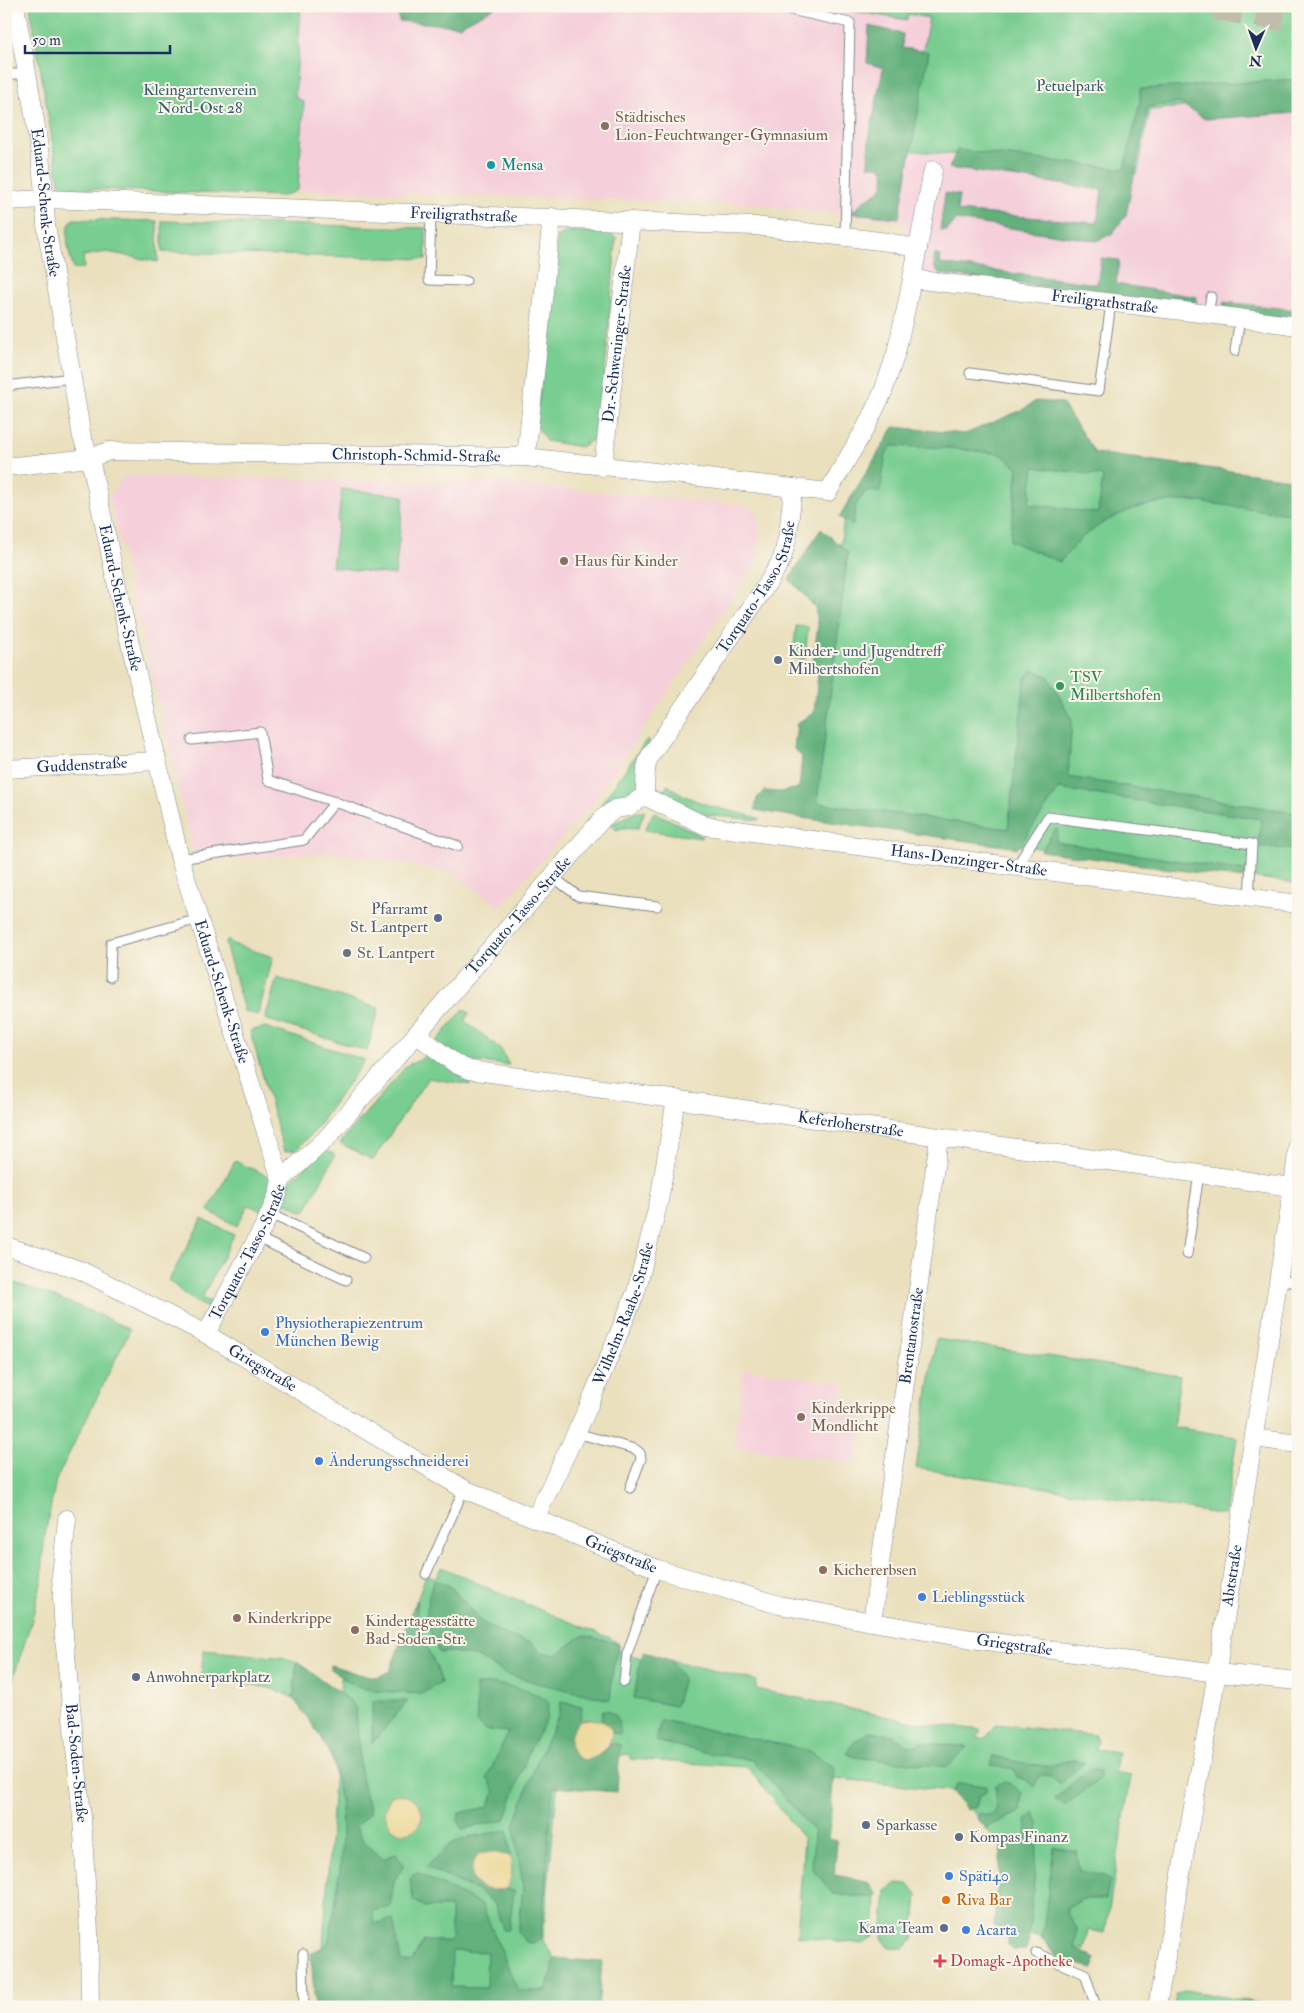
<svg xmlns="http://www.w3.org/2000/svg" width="1304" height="2013" font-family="'IM FELL Double Pica',serif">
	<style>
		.built { fill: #f5cfda }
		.green { fill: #78cd90; stroke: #4a7e77 }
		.forest { fill: #62b07a; stroke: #3e706c; fill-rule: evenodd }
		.sand { fill: #eeda9e; stroke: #84847e }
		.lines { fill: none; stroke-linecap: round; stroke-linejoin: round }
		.highway-tunnel { stroke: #c1bdaa; stroke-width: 28; stroke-dasharray: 28 14; stroke-linecap: butt }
		.lane-casing { stroke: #82888e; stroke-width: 11 }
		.street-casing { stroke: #82888e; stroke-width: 19 }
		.lane { stroke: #fff; stroke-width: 9 }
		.street { stroke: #fff; stroke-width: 18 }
		.education-dot { fill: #8d6e63; stroke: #fbf7ec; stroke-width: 2 }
		.culture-dot { fill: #0f9aa8; stroke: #fbf7ec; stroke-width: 2 }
		.service-dot { fill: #5c6f8a; stroke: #fbf7ec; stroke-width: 2 }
		.leisure-dot { fill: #2e9e5b; stroke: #fbf7ec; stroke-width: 2 }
		.worship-dot { fill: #6b7280; stroke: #fbf7ec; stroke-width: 2 }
		.shop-dot { fill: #3f7fe0; stroke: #fbf7ec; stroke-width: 2 }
		.food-dot { fill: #e8710a; stroke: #fbf7ec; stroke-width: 2 }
		.health-dot { fill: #e0444e; stroke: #fbf7ec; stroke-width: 2 }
		.labels { text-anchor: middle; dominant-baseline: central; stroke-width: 4; stroke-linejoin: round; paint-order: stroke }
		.park-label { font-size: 16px; fill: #375e6d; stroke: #fbf7ec }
		.education-label { font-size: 16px; fill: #785e54; stroke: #fbf7ec; text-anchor: start }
		.culture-label { font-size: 16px; fill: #0d838f; stroke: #fbf7ec; text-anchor: start }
		.street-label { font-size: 16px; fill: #1b2f5e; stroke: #fbf7ec }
		.service-label { font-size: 16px; fill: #4e5e75; stroke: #fbf7ec; text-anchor: start }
		.leisure-label { font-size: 16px; fill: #27864d; stroke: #fbf7ec; text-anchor: start }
		.worship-label { font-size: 16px; fill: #5b616d; stroke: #fbf7ec; text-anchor: start }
		.shop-label { font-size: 16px; fill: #366cbe; stroke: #fbf7ec; text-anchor: start }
		.food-label { font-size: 16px; fill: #c56008; stroke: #fbf7ec; text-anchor: start }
		.health-label { font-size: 16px; fill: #be3a42; stroke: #fbf7ec; text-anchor: start }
	</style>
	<rect width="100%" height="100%" fill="#fbf7ec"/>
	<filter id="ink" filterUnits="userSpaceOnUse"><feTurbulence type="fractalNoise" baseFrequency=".02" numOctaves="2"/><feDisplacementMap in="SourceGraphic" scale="10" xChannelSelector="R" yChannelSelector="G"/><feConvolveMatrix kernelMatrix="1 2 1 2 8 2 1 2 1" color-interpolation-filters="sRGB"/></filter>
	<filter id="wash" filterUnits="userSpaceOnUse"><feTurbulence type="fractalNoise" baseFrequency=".0096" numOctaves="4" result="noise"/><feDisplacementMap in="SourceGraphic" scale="20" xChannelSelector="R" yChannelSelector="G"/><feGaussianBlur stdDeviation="1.12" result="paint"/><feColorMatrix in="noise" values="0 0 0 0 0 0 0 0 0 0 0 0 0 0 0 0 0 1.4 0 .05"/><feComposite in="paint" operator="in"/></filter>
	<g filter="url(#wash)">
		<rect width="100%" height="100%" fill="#eae0bd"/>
		<g class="built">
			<polygon points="301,6 865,6 929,18 904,150 995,158 1137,174 1150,110 1298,97 1298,326 911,273 904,222 752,204 298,190 304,102 295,97"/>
			<polygon points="125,476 496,483 748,505 758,515 760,526 755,565 592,803 500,907 452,872 331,852 196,862 109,496"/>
			<polygon points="744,1369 844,1383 841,1401 867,1404 862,1443 857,1442 854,1463 733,1447"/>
		</g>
		<g class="green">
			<polygon points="30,6 301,6 295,97 304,102 298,190 284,196 60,188"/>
			<polygon points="825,6 1298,6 1298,97 1150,110 1137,174 995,158 904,150 929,18 908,14 907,20"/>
			<path d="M 73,219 L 157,221 L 158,262 L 107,252 L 83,256 L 84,268 L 73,269 C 70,253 62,232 73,219 Z"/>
			<polygon points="162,221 426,228 426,259 162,252"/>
			<polygon points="569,231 609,233 616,238 600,435 581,447 546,441 536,424 558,236"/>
			<polygon points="895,431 1298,483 1298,886 1294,886 1294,883 805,816 844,519"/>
			<polygon points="342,489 404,496 395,575 332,567"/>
			<polygon points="796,626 808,627 805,659 793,658"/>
			<path d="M 647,739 L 650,742 L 636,767 C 647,797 627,799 605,807 L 601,804 Z"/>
			<path d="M 668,785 C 693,805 729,810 759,818 L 759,820 L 705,815 L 659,797 Z"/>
			<polygon points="645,811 638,828 622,828 617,830 610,825 634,813"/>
			<polygon points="654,812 702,836 701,838 645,830"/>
			<polygon points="228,939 233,944 273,957 258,1015 244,1011 225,943"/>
			<polygon points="277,978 379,1008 367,1051 265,1019"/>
			<polygon points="464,1009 469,1013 465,1021 500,1048 509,1065 462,1061 437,1041"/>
			<polygon points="265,1027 365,1060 313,1133 296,1150 284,1151 250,1031"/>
			<polygon points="427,1053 454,1073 471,1077 470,1085 428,1078 373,1160 340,1143 407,1065 420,1060"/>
			<polygon points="324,1149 335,1155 306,1210 301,1211 283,1201 285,1186"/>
			<polygon points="235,1161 272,1178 270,1192 263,1211 248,1205 237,1226 208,1211"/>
			<polygon points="202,1219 234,1235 202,1298 215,1304 212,1311 185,1295 169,1280"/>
			<path d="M 6,1280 C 48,1294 90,1309 130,1330 L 56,1480 L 44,1540 L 42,1579 L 31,1623 L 6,1701 Z"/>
			<polygon points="936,1339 1180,1376 1173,1427 1237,1437 1225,1515 916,1468"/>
			<polygon points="442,1567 501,1594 610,1638 619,1644 582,1636 627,1654 674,1667 670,1660 757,1681 756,1689 913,1722 981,1730 977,1737 986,1738 997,1724 1094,1735 1098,1739 1095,1749 1118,1752 1115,1773 1131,1776 1105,1933 1088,1930 1084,1950 1038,1936 1003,1930 1002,1849 958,1792 833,1778 827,1837 833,1894 876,1898 874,1937 863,1944 797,1936 804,1839 747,1767 630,1759 630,1755 625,1754 557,1788 543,1941 555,1958 546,1991 319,2007 341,1678 390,1682 426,1574 435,1578"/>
			<path d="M 203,1650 L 285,1658 L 297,1662 L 293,1698 C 265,1682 233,1683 201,1680 Z"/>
			<polygon points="896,1883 908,1884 917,1894 913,1940 903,1948 889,1947 882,1938 886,1891"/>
			<polygon points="1185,1990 1263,2004 1264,2007 1174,2007 1176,1995"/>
		</g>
		<g class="forest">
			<polygon points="397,6 497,6 459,26 399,21"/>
			<path d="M 869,26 L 903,34 L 902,48 L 929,52 L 899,218 L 851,213 C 856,209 861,203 866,199 C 880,191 886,188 884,171 L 878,166 L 868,166 L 869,139 L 883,68 L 867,63 Z"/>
			<polygon points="1298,79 1298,113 1205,119 1180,103 1148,107 1126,215 1113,233 1097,241 956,220 947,231 940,230 945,193 959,195 957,211 1097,223 1102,190 949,168 957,150 1124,169 1140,102 1140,89"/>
			<path d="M 935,254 L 941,256 L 940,264 L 1097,284 L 1101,258 L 1119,260 L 1116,284 L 1197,297 L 1196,306 L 941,274 C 932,269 934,264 935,254 Z"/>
			<polygon points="1224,302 1298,310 1298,321 1222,311"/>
			<path d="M 1036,401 L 1062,403 L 1095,453 L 1298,480 L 1298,515 L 1192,501 L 1160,502 L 1132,509 L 1104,522 L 1081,538 L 1060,562 L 1010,541 L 1018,468 L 1001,454 L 950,448 L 891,446 L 886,454 L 880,492 L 866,491 L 856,505 L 853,525 L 839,517 L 894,427 L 965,434 L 1022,410 ZM 1034,467 L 1103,476 L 1098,513 L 1029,504 Z"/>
			<polygon points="821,529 848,552 817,803 1008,829 1025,678 1033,670 1048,676 1072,720 1068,777 1298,813 1298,852 1290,849 1258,847 1261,819 1059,789 1018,848 802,818 755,810 757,798 764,791 781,792 799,788 802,757 794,749 797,723 814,713 818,675 813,663 818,625 815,607 789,579"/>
			<polygon points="1055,829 1058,830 1056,842 1245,871 1243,879 1041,851"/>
			<path d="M 434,1580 L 449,1585 L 481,1622 L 504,1634 L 533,1644 L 541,1652 L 556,1655 L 583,1635 L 619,1644 L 613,1669 L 610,1700 L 537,1683 L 504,1673 L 478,1657 L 452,1652 L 439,1653 C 425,1622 423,1613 434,1580 Z"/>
			<path d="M 416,1600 C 417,1616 419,1629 425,1643 C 431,1657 439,1668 441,1683 L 421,1694 L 378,1691 L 357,1687 L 330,1669 L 331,1665 L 358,1674 L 378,1677 L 390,1671 Z"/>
			<polygon points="644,1652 670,1660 683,1678 675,1706 634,1698 640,1662"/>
			<path d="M 297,1662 L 350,1700 L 356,1709 L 361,1778 L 370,1813 L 356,1827 L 363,1841 L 383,1859 L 396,1853 L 404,1865 L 394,1881 L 390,1907 L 372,1911 L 374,1924 L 393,1919 L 401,1962 L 411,1962 L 424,1941 L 451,1941 L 451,1907 L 425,1907 L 413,1900 L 410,1879 L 416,1872 L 482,1905 L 518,1991 L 546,1991 L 555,1958 L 602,1962 L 598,2007 L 315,2007 L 311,1953 L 328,1944 C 338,1891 349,1831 336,1778 C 335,1770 334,1762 330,1755 C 321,1735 306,1716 293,1698 ZM 452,1951 L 487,1952 L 486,1988 L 451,1987 Z"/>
			<path d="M 495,1684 C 514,1687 534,1690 548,1702 L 547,1718 L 529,1751 L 505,1820 L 462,1829 L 458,1822 L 459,1813 L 488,1807 L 495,1792 L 487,1778 L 508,1732 L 485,1730 L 477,1723 L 476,1685 Z"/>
			<polygon points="372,1701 408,1701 372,1743"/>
			<polygon points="561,1702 582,1706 580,1720 574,1727 602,1754 611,1743 620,1745 617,1792 553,1787 541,1939 533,1943 526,1942 518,1933 523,1888 514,1826 537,1761 558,1717"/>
			<path d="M 603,1710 C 617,1710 621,1722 620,1734 L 612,1733 L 608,1726 L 601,1721 Z"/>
			<polygon points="661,1720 808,1750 834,1767 829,1839 837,1841 834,1875 867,1881 877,1894 876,1898 833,1894 812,1868 814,1832 753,1760 703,1752 656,1741"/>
			<polygon points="870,1732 893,1735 907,1746 916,1746 921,1742 967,1747 948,1767 854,1757 846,1753 856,1740"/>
			<path d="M 993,1756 C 1008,1759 1029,1766 1044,1766 C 1058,1766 1070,1756 1084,1762 L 1060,1784 C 1053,1777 1048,1773 1039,1776 L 1034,1787 L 1026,1780 L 1017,1777 L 1014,1769 L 990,1765 Z"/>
			<polygon points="1089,1769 1100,1771 1100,1779 1064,1806 1055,1799"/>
			<path d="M 1004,1782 L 1011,1784 L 1022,1793 L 1020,1812 L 986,1828 L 977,1818 L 980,1813 C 1004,1822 994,1797 996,1785 Z"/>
			<polygon points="959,1783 986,1786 986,1792 979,1796 976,1807 967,1810 953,1793 955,1786"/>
			<polygon points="1033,1813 1039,1825 1028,1945 1025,1950 1013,1950 1008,1945 1008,1932 1002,1931 994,1925 1001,1849 1025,1839 1027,1829 1026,1820"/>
			<polygon points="508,1830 510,1856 492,1852 496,1891 506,1889 514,1891 509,1929 503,1929 494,1903 478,1891 426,1867 451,1844 469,1837"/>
			<polygon points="1054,1847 1076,1851 1079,1871 1103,1875 1110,1880 1106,1899 1083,1899 1067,1907 1067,1914 1077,1928 1075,1948 1095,1959 1094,1968 1059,1960 1042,1939"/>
		</g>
		<g class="sand">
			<path d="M 590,1719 C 644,1723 583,1786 571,1747 C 568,1736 573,1728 580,1720 Z"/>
			<path d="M 400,1794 C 452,1808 398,1863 384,1811 L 391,1796 Z"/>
			<path d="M 492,1852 L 510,1856 C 513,1868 513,1878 506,1889 C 479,1894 462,1881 478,1854 Z"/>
		</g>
	</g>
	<g filter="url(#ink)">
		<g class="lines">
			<polyline class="highway-tunnel" points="1215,6 1298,20"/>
			<g class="lane-casing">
				<g id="lane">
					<polyline points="772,6 850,23 845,237"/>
					<polyline points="6,74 27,74"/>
					<polyline points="431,213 429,280 466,281"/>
					<polyline points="1208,314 1211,297"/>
					<polyline points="1235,351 1240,318"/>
					<polyline points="970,373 1099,391 1111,303"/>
					<polyline points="6,386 72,378"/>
					<polyline points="192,740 260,732 268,780 335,802"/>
					<polyline points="180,859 304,840 335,802 458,846"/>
					<polyline points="1016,867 1048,817 1252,844 1249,898"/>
					<polyline points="553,877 578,896 657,906"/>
					<polyline points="110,977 111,943 199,919"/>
					<polyline points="270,1214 364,1258"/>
					<polyline points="258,1238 346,1280"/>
					<polyline points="1187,1254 1199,1174"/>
					<polyline points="1279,1280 1298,1283"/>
					<polyline points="576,1433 635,1449 640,1453 641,1459 630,1488"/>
					<polyline points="426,1574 464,1489"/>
					<polyline points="624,1682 627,1654 657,1569"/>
					<polyline points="1036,1953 1085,1974 1096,2007"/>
					<polyline points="303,1954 304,2007"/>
				</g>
			</g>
			<g class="street-casing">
				<g id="street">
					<path id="s1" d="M 15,6 C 28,79 43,152 46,225 L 82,437 L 90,458 L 120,600 L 180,859 L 281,1180"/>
					<path id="s2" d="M 6,201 L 45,199 L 755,226 L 888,242 L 918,249"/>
					<path id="s3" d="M 912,279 L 1208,314 L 1298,326"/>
					<polyline points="526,457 552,217"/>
					<path id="s4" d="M 6,467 L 90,458 L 109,451 L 526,457 L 828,492 L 866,427 L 883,392 L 896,353 L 907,304 L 933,170"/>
					<path id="s5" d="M 603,467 L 631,221"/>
					<path id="s6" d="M 6,769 L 157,761"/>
					<path id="s7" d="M 644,796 L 706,826 L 1298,904"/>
					<path id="s8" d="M 416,1034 L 456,1064 L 469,1070 L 1298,1188"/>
					<path id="s9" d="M 6,1246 L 80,1270 L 206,1334 L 464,1489 L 657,1569 L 779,1605 L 872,1622 L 972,1639 L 1217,1673 L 1298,1681"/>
					<path id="s10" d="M 206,1334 L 266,1222 L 278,1194 L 281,1180 L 326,1139 L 603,818 L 615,809 L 628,807 L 644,796 C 647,782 643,768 650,756 L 769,581 L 782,559 L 788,535 L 793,488"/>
					<polyline points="1254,1438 1298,1444"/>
					<path id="s11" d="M 67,1519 L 61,1576 L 64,1636 L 82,1818 L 89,1932 L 90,2007"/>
					<path id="s12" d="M 535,1519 L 587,1410 L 636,1292 L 659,1201 L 676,1099"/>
					<path id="s13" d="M 872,1622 L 939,1138"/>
					<path id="s14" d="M 1157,2007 L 1213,1696 L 1293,1187 L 1298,1144"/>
				</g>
			</g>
			<use href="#lane" class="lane"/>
			<use href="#street" class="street"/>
		</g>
	</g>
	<g class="education-dot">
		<circle cx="605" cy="126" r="5"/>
		<circle cx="564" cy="561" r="5"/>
		<circle cx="801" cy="1417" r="5"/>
		<circle cx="823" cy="1570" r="5"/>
		<circle cx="237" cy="1618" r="5"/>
		<circle cx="355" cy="1630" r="5"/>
	</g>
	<circle class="culture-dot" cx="491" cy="165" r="5"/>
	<g class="service-dot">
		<circle cx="778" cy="660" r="5"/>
		<circle cx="438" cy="918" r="5"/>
		<circle cx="136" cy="1677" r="5"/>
		<circle cx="866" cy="1825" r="5"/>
		<circle cx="959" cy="1837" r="5"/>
		<circle cx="944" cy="1928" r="5"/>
	</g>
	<circle class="leisure-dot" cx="1060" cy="686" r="5"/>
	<circle class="worship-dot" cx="347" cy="953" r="5"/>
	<g class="shop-dot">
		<circle cx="265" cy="1332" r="5"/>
		<circle cx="319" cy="1461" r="5"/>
		<circle cx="922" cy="1597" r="5"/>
		<circle cx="949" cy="1876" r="5"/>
		<circle cx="966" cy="1930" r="5"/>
	</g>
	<circle class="food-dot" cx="946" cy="1900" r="5"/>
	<path class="health-dot" d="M937.5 1953.5h5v5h5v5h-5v5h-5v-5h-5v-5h5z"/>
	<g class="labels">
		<g class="park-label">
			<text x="1070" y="86">Petuelpark</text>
			<text x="200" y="90">Kleingartenverein<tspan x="200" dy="18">Nord-Ost 28</tspan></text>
		</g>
		<g class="education-label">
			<text x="615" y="117">Städtisches<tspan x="615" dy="18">Lion-Feuchtwanger-Gymnasium</tspan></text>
			<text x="574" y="561">Haus für Kinder</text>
			<text x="811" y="1408">Kinderkrippe<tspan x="811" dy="18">Mondlicht</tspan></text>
			<text x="833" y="1570">Kichererbsen</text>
			<text x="247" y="1618">Kinderkrippe</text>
			<text x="365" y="1621">Kindertagesstätte<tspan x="365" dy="18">Bad-Soden-Str.</tspan></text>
		</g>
		<g class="culture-label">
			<text x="501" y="165">Mensa</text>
		</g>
		<g class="street-label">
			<text stroke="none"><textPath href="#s1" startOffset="199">Eduard-Schenk-Straße</textPath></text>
			<text stroke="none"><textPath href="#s2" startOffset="458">Freiligrathstraße</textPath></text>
			<text stroke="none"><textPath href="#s3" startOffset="194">Freiligrathstraße</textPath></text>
			<text stroke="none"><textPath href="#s5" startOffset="124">Dr.-Schweninger-Straße</textPath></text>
			<text stroke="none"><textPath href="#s4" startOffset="412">Christoph-Schmid-Straße</textPath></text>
			<text stroke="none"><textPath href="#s10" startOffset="946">Torquato-Tasso-Straße</textPath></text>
			<text stroke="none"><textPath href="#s1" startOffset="602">Eduard-Schenk-Straße</textPath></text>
			<text stroke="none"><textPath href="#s6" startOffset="76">Guddenstraße</textPath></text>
			<text stroke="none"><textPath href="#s7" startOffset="334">Hans-Denzinger-Straße</textPath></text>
			<text stroke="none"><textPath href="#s10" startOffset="528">Torquato-Tasso-Straße</textPath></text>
			<text stroke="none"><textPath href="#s1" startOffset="1009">Eduard-Schenk-Straße</textPath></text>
			<text stroke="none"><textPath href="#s8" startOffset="450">Keferloherstraße</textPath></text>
			<text stroke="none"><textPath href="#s10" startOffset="92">Torquato-Tasso-Straße</textPath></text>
			<text stroke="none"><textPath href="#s12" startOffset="224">Wilhelm-Raabe-Straße</textPath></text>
			<text stroke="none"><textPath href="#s13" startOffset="289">Brentanostraße</textPath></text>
			<text stroke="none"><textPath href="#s9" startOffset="285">Griegstraße</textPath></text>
			<text stroke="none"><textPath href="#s9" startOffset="690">Griegstraße</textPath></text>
			<text stroke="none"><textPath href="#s14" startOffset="438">Abtstraße</textPath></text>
			<text stroke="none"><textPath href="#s9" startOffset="1095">Griegstraße</textPath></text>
			<text stroke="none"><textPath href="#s11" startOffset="245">Bad-Soden-Straße</textPath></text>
		</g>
		<g class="service-label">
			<text x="788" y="651">Kinder- und Jugendtreff<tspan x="788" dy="18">Milbertshofen</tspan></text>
			<text x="428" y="909" text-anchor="end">Pfarramt<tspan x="428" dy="18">St. Lantpert</tspan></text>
			<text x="146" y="1677">Anwohnerparkplatz</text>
			<text x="876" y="1825">Sparkasse</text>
			<text x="969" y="1837">Kompas Finanz</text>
			<text x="934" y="1928" text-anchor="end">Kama Team</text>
		</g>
		<g class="leisure-label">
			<text x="1070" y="677">TSV<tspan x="1070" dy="18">Milbertshofen</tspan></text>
		</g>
		<g class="worship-label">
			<text x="357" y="953">St. Lantpert</text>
		</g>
		<g class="shop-label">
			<text x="275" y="1323">Physiotherapiezentrum<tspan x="275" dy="18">München Bewig</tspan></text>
			<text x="329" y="1461">Änderungsschneiderei</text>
			<text x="932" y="1597">Lieblingsstück</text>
			<text x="959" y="1876">Späti40</text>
			<text x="976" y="1930">Acarta</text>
		</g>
		<g class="food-label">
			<text x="956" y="1900">Riva Bar</text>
		</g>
		<g class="health-label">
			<text x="950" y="1961">Domagk-Apotheke</text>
		</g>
	</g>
	<rect width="1304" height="2013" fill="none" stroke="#fbf7ec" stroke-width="25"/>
	<g transform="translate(1256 48) rotate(182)" stroke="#fbf7ec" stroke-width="4" paint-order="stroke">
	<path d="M0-4L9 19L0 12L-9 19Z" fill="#1b2f5e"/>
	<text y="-8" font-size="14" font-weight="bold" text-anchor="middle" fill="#1b2f5e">N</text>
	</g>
	<path d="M25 45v8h145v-8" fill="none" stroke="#1b2f5e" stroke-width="2.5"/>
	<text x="32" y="45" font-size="15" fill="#1b2f5e" stroke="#fbf7ec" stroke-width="4" paint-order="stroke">50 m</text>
</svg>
